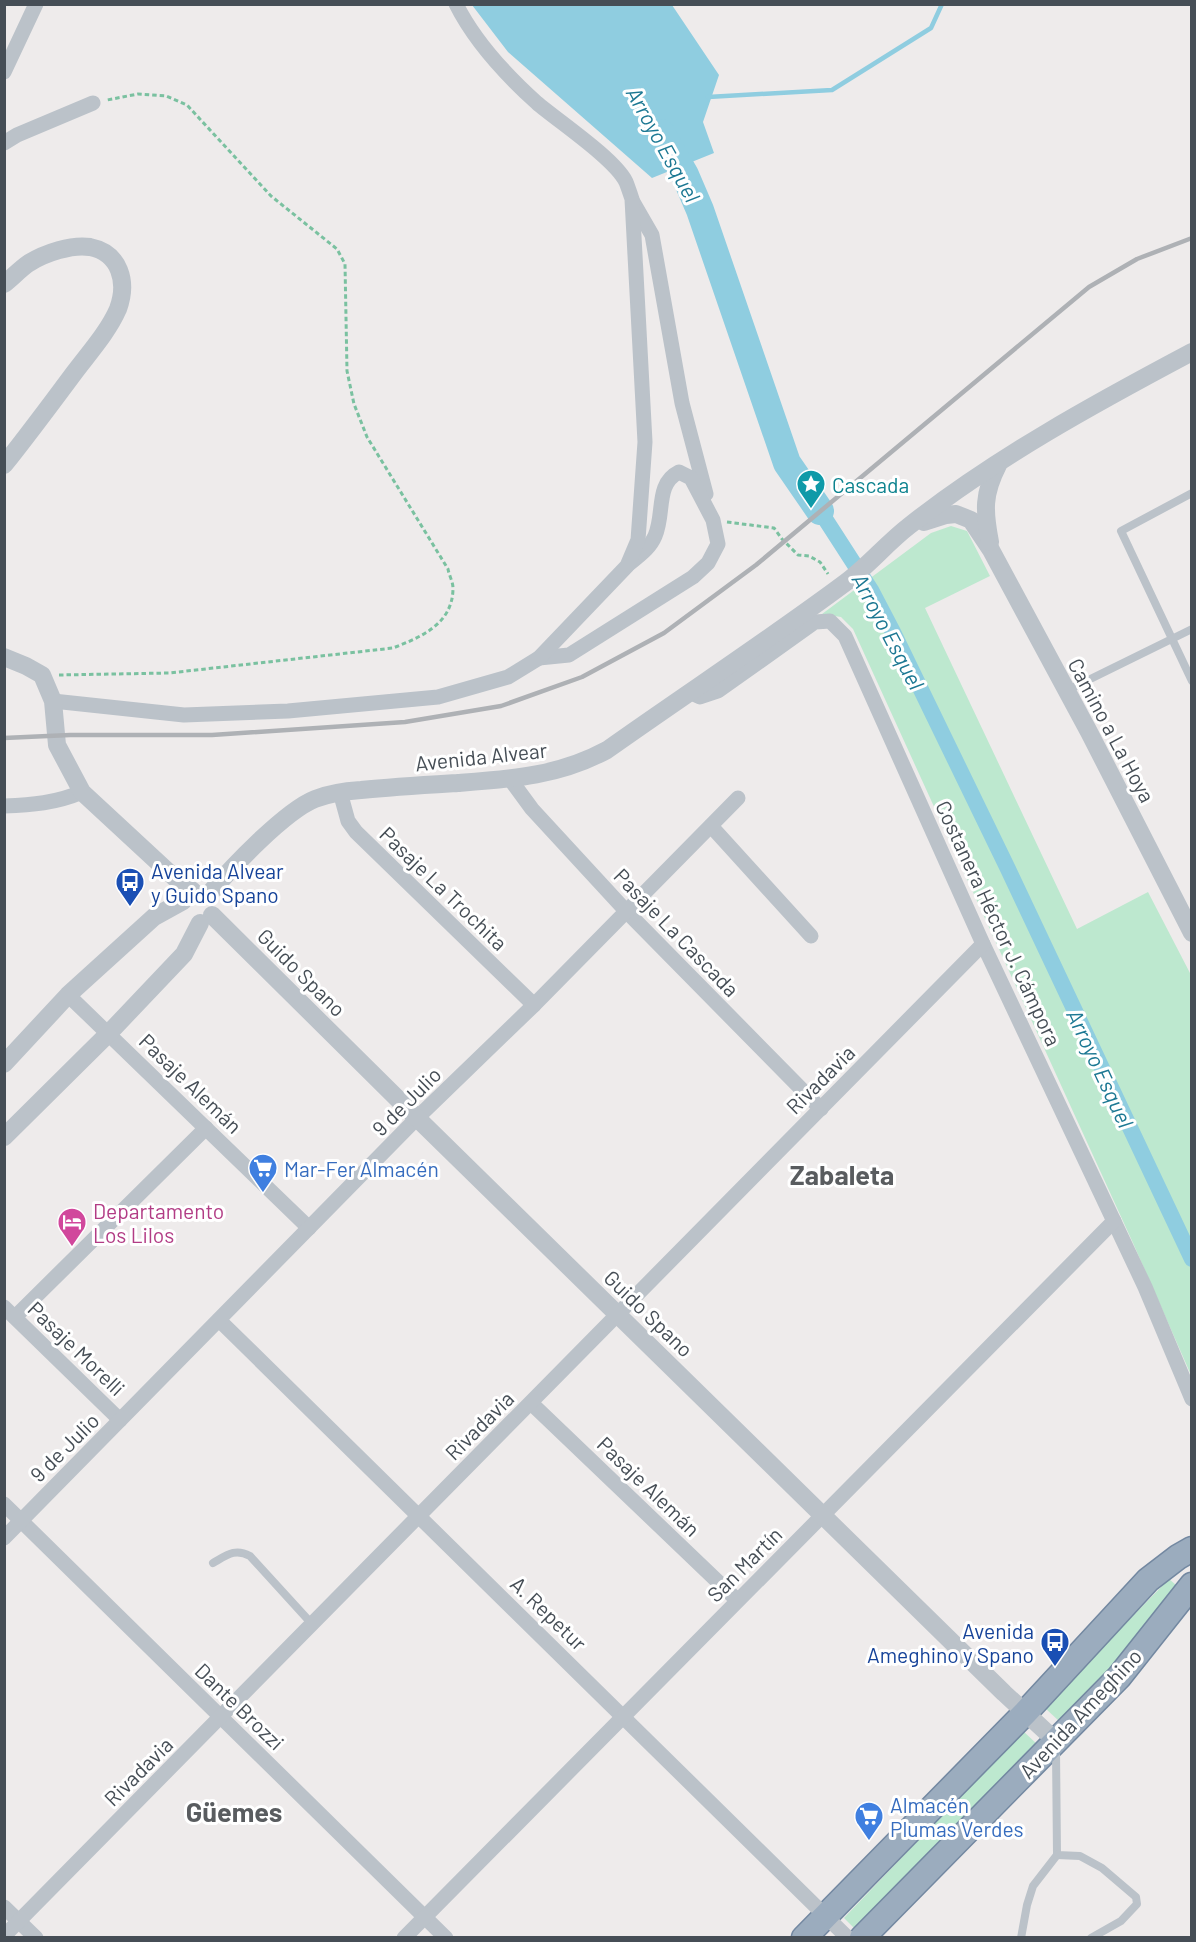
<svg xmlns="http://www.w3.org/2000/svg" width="1196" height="1942" font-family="Barlow,sans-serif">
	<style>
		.green { fill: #bde8cf }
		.water { fill: #8fcde0 }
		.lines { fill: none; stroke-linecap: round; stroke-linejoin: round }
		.stream { stroke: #8fcde0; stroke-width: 4.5 }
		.canal { stroke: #8fcde0; stroke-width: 16 }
		.river { stroke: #8fcde0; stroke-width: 28 }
		.trunk-casing { stroke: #7388a1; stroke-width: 27 }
		.path { stroke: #7ac1a0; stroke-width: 3; stroke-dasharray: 4.5 3; stroke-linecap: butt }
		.service { stroke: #bbc2c9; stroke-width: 8 }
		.minor { stroke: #bbc2c9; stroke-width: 15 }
		.tertiary { stroke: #bbc2c9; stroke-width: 18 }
		.trunk { stroke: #9bacbe; stroke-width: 24 }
		.rail { stroke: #aeb1b5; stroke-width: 4.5 }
		.labels { text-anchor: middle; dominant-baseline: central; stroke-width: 6; stroke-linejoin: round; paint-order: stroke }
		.culture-label { font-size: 21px; fill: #0d838f; stroke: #fff; text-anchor: start }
		.street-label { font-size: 21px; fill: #464e56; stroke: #fff }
		.transit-label { font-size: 21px; fill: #164399; stroke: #fff; text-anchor: start }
		.shop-label { font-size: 21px; fill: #366cbe; stroke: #fff; text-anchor: start }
		.hotel-label { font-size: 21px; fill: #b23c85; stroke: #fff; text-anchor: start }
		.water-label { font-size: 22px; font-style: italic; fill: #1c7893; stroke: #fff }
		.district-label { font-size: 27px; font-weight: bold; fill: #595c5f; stroke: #fff }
	</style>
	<rect width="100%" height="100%" fill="#eeebeb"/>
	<g class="green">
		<polygon points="951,526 967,531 990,576 925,608 1077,929 1148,892 1191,975 1191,1375 1133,1243 853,629 841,617 822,614 931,533"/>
		<polygon points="1169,1579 1176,1585 1110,1670 1060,1722 1044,1707"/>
		<polygon points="1023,1731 1038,1745 858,1932 844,1918"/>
	</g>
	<polygon class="water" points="472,5 672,5 719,75 703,122 714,153 652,178 508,52"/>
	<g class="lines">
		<polyline class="stream" points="708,97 832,90 931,28 942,4"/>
		<polyline class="canal" points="820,511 871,590 893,632 1008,869 1192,1259"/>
		<polyline class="river" points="661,133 685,175 700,210 787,463 820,511"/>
		<g class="trunk-casing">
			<g id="trunk">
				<polyline points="804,1938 1025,1713 1148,1580 1178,1557 1192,1549"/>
				<polyline points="862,1938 1119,1677 1192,1585"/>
			</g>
		</g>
		<g class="path">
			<polyline points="727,522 774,528 782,539 798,555 809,556 820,562 828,574"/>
			<path d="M 59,675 L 169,673 L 393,648 C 421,637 453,624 453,588 C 453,582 449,575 448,569 L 367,437 L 354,404 L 347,371 L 345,264 L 337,249 L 271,196 L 187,105 L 166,96 L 138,94 L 107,100"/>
		</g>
		<g class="service">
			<polyline points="1192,493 1121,531 1192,681"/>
			<polyline points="1068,690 1192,629"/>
			<path d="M 213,1563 C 227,1555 235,1548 250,1556 L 312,1624"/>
			<polyline points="1056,1750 1057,1855 1080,1856 1102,1868 1136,1897 1137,1904 1121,1921 1091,1938"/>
			<polyline points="1021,1938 1027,1905 1033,1886 1057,1855"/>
		</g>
		<g class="minor">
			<polyline points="4,72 36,4"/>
			<polyline points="4,143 17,135 93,103"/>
			<polyline points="633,202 652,235 682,403 706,494"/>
			<path d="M 539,658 L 569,655 L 693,577 L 708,563 L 718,544 L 713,520 L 691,478 L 679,472 C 655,484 665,513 655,536 C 650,548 640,555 629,564"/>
			<polyline points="689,692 700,697 718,691 815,622 830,621 845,636 983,944 1145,1287 1192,1399"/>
			<path d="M 53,701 L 184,715 L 288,711 L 438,697 L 508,677 L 539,658 L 627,566 L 638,540 L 645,442 L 632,199 C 630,193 628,187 626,182 C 615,159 558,121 537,103 C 507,76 474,40 456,4"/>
			<polyline points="510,779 532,809 626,911 821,1109"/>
			<polyline points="340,792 348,821 356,832 534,1005"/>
			<path d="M 4,806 C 32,805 56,803 82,792"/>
			<polyline points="711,826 811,936"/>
			<polyline points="68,995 309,1228"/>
			<polyline points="4,1307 120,1420"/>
			<polyline points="15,1317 206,1128"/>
			<polyline points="219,1320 848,1938"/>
			<polyline points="531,1403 737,1600"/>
			<polyline points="4,1504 446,1938"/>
			<polyline points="4,1538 417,1118 534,1005 738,798"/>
			<polyline points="4,1907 36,1938"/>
			<polyline points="4,1936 983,944"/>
			<polyline points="404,1938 1114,1221"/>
		</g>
		<g class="tertiary">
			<path d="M 4,284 C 12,278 20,269 29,263 C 45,253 72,244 90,247 C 120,253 128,282 118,309 C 108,332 89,353 74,373 C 51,404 28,435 4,465"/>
			<polyline points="924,522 946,515 956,514 971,520 991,550 1089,732 1192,933"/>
			<path d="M 990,542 C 984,511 983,494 998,465"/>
			<polyline points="4,657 26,666 42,675 53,701 57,745 82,792 176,879 193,891"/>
			<path d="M 209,894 C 231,868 285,811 315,799 C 330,793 346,791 361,790 C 393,787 426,785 458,783 C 512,779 559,776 607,750 C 686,694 767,641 845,583 C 868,566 887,543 909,526 C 997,457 1094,404 1192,352"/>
			<polyline points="212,915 417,1118 1004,1693 1056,1741"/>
			<polyline points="4,1064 68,995 154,917 183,901"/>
			<polyline points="4,1137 109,1033 184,954 200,923"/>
		</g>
		<use href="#trunk" class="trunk"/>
		<polyline class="rail" points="4,738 70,735 212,735 405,722 501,706 582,677 664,633 756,565 1089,287 1137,259 1192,238"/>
	</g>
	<defs>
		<g id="sight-pin" transform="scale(1.5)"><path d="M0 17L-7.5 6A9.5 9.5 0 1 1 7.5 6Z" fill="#0f9aa8" stroke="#fff"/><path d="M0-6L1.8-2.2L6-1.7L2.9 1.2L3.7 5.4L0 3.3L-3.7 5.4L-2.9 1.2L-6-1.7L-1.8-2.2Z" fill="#fff"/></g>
		<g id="bus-pin" transform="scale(1.5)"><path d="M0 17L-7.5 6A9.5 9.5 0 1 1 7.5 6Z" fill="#1a4fb4" stroke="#fff"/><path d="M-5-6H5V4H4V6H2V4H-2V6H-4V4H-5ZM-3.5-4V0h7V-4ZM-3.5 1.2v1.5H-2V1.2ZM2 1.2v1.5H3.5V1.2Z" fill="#fff"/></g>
		<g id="supermarket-pin" transform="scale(1.5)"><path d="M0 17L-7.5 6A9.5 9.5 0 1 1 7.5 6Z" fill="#3f7fe0" stroke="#fff"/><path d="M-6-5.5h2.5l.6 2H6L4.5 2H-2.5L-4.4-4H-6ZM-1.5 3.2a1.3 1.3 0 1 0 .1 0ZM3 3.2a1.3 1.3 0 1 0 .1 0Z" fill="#fff"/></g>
		<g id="hotel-pin" transform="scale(1.5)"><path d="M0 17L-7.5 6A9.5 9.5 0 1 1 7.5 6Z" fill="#d1479c" stroke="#fff"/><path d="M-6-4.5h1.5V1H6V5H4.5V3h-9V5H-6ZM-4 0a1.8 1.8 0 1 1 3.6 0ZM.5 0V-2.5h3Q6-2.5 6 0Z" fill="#fff"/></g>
	</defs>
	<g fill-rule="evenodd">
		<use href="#sight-pin" x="811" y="484"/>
		<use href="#bus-pin" x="130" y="882"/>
		<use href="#supermarket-pin" x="263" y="1168"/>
		<use href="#hotel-pin" x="72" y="1222"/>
		<use href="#bus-pin" x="1055" y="1642"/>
		<use href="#supermarket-pin" x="869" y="1816"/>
	</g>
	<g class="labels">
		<g class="culture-label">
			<text x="832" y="484">Cascada</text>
		</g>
		<g class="street-label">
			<text transform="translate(1112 730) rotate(62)">Camino a La Hoya</text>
			<text transform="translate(481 756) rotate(-6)">Avenida Alvear</text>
			<text transform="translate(444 888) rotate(44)">Pasaje La Trochita</text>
			<text transform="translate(999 923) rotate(65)">Costanera Héctor J. Cámpora</text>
			<text transform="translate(677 932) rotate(46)">Pasaje La Cascada</text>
			<text transform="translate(302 972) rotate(45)">Guido Spano</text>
			<text transform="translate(820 1079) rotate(-45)">Rivadavia</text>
			<text transform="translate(191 1083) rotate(44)">Pasaje Alemán</text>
			<text transform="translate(406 1101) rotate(-45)">9 de Julio</text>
			<text transform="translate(649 1313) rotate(44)">Guido Spano</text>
			<text transform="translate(77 1348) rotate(44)">Pasaje Morelli</text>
			<text transform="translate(479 1425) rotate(-45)">Rivadavia</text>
			<text transform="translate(64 1447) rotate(-45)">9 de Julio</text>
			<text transform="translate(649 1486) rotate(44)">Pasaje Alemán</text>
			<text transform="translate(744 1564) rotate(-45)">San Martín</text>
			<text transform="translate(549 1613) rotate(44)">A. Repetur</text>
			<text transform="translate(240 1706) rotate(44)">Dante Brozzi</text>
			<text transform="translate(1080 1713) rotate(-47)">Avenida Ameghino</text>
			<text transform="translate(138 1771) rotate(-45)">Rivadavia</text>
		</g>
		<g class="transit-label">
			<text x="151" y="870">Avenida Alvear<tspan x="151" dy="24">y Guido Spano</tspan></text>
			<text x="1034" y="1630" text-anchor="end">Avenida<tspan x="1034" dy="24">Ameghino y Spano</tspan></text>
		</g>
		<g class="shop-label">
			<text x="284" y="1168">Mar-Fer Almacén</text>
			<text x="890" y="1804">Almacén<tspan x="890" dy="24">Plumas Verdes</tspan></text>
		</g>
		<g class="hotel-label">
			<text x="93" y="1210">Departamento<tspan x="93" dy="24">Los Lilos</tspan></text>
		</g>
		<g class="water-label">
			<text transform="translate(664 144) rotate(61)">Arroyo Esquel</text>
			<text transform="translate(889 631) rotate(62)">Arroyo Esquel</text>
			<text transform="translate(1101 1068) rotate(65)">Arroyo Esquel</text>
		</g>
		<g class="district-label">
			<text x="842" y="1174">Zabaleta</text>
			<text x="234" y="1811">Güemes</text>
		</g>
	</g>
	<rect width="1196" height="1942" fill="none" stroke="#464e56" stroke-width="12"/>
</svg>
